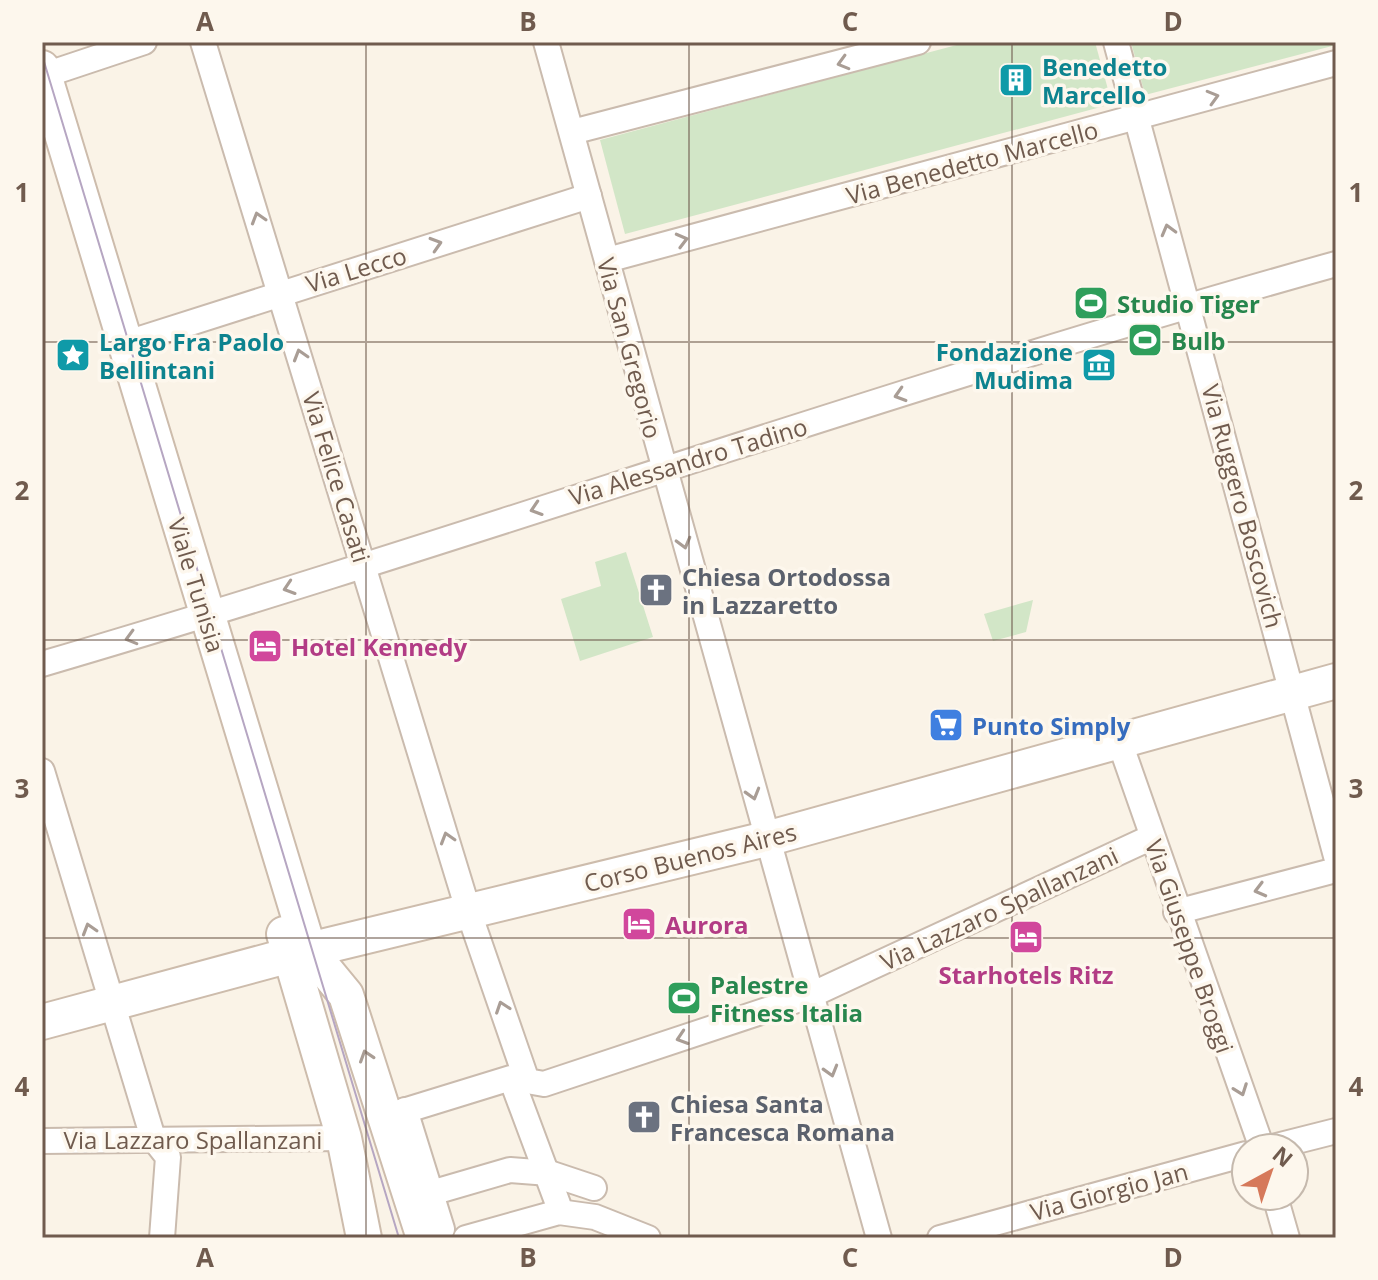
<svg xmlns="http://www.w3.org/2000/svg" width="1378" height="1280" font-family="'Open Sans',sans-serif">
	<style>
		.green { fill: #d2e6c7 }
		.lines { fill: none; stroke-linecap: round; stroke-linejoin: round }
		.street-casing { stroke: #cabbae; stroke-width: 28 }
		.secondary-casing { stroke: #cdbcac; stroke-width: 38 }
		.street { stroke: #fff; stroke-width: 24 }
		.secondary { stroke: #fff; stroke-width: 34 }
		.tram { stroke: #b6a6c2; stroke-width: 2 }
		.oneway { stroke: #a99d95 }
		.grid { fill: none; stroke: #705b4e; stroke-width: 2; stroke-opacity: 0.55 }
		.labels { text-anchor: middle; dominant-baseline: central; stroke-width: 7; stroke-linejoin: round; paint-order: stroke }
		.culture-label { font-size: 24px; font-weight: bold; fill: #0d838f; stroke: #fdf7ed; text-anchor: start }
		.street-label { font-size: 24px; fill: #705b4e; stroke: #fdf7ed }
		.leisure-label { font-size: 24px; font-weight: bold; fill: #27864d; stroke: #fdf7ed; text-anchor: start }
		.worship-label { font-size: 24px; font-weight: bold; fill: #5b616d; stroke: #fdf7ed; text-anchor: start }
		.hotel-label { font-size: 24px; font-weight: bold; fill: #b23c85; stroke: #fdf7ed; text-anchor: start }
		.shop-label { font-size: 24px; font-weight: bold; fill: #366cbe; stroke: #fdf7ed; text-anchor: start }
		.neatline { fill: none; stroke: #705b4e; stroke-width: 3 }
		.grid-label { font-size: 26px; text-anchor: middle; font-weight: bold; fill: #705b4e }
	</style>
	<rect width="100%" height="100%" fill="#faf3e7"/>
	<g class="green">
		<polygon points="968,42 1095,42 1112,104 625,234 600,140"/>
		<polygon points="1131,42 1336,42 1336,45 1145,95"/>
		<polygon points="626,552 653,637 580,661 561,599 601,586 595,562"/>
		<polygon points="1033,600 1026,632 993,641 984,614"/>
	</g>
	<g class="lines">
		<g class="street-casing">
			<g id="street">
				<polyline points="203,42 469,913 527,1081 544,1084 809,996 1152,837"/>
				<polyline points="546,42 879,1238"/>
				<polyline points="1116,42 1336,856"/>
				<polyline points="42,76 144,42"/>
				<polyline points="572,132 918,42"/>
				<polyline points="607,260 1336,63"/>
				<polyline points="124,344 589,196"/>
				<path d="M 42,664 C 475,537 901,385 1336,264"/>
				<polyline points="1120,743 1262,1148"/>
				<polyline points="42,771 153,1138 168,1157 162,1238"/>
				<polyline points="1176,912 1336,870"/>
				<polyline points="405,1110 442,1229"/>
				<polyline points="394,1114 511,1078 558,1204"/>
				<polyline points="42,1141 344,1138"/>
				<polyline points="1269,1148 1336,1131"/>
				<polyline points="431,1193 510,1170 549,1173 594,1188"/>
				<polyline points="1275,1196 1287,1238"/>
				<polyline points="466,1238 559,1212 595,1217 648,1238"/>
				<polyline points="940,1238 1246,1154"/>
			</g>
		</g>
		<g class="secondary-casing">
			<g id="secondary">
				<polyline points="42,68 309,950 346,995 424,1238"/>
				<polyline points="284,934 344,1138 364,1238"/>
				<polyline points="42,1022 309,950 766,839 1336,681"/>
			</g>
		</g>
		<use href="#street" class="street"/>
		<use href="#secondary" class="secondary"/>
		<polyline class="tram" points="42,55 399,1238"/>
	</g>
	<defs><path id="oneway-chevron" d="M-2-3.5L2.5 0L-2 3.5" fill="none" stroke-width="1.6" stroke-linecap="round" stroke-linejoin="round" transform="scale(2)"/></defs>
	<g class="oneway">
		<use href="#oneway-chevron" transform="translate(843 63) rotate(164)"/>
		<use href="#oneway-chevron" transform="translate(1213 97) rotate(-16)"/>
		<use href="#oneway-chevron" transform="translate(258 218) rotate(-107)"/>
		<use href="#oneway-chevron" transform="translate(1168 230) rotate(-105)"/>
		<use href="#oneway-chevron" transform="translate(682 240) rotate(-15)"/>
		<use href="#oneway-chevron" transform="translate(436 244) rotate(-17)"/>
		<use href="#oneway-chevron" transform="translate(300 355) rotate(-107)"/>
		<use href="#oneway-chevron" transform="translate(900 395) rotate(163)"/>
		<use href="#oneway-chevron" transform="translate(536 509) rotate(162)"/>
		<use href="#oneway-chevron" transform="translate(684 543) rotate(75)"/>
		<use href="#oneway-chevron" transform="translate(289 588) rotate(162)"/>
		<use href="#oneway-chevron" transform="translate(131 638) rotate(164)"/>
		<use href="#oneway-chevron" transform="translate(753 794) rotate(74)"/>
		<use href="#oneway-chevron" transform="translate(447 838) rotate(-107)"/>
		<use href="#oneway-chevron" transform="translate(1260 890) rotate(165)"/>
		<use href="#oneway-chevron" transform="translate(89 929) rotate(-107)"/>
		<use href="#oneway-chevron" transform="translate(502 1007) rotate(-109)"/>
		<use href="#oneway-chevron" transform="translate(682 1038) rotate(162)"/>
		<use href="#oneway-chevron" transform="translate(366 1056) rotate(-108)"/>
		<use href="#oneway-chevron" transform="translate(831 1071) rotate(74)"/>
		<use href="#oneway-chevron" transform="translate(1241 1090) rotate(70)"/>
	</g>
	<path class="grid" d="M 366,42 L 366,1238M 689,42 L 689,1238M 1012,42 L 1012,1238M 42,342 L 1336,342M 42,640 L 1336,640M 42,938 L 1336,938"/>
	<defs>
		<g id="building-square" transform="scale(1.8)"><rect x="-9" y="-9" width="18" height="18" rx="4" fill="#0f9aa8" stroke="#fdf7ed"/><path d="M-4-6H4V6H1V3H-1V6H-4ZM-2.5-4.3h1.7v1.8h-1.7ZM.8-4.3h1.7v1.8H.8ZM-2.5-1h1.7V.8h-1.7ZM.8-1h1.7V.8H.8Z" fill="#fff"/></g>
		<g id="stadium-square" transform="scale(1.8)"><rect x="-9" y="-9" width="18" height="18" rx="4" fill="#2e9e5b" stroke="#fdf7ed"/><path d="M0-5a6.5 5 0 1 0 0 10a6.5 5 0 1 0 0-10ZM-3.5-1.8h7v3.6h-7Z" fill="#fff"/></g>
		<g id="sight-square" transform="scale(1.8)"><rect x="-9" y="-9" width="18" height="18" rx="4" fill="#0f9aa8" stroke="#fdf7ed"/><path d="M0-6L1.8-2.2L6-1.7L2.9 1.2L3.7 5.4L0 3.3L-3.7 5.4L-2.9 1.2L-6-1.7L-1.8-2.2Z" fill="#fff"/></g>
		<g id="museum-square" transform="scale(1.8)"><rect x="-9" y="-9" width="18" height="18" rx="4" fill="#0f9aa8" stroke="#fdf7ed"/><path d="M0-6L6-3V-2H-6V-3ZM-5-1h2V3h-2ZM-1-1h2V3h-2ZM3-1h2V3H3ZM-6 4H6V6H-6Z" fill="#fff"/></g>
		<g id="church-square" transform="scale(1.8)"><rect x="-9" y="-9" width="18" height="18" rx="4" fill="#6b7280" stroke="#fdf7ed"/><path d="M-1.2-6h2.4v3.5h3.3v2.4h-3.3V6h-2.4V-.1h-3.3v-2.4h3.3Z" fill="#fff"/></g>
		<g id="hotel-square" transform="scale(1.8)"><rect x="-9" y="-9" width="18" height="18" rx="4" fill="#d1479c" stroke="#fdf7ed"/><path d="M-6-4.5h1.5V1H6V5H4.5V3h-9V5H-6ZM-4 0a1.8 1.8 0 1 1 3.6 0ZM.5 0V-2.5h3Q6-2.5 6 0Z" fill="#fff"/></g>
		<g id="supermarket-square" transform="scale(1.8)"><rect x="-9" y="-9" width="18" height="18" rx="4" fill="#3f7fe0" stroke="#fdf7ed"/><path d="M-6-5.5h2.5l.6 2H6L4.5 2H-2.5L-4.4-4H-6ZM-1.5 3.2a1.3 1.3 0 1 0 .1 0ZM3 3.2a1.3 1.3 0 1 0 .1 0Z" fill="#fff"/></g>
	</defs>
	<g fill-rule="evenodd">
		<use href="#building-square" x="1016" y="80"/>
		<use href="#stadium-square" x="1091" y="303"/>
		<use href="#stadium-square" x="1145" y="340"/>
		<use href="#sight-square" x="73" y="355"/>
		<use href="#museum-square" x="1099" y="365"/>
		<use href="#church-square" x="656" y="590"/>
		<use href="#hotel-square" x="265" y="646"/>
		<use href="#supermarket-square" x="946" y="725"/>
		<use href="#hotel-square" x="639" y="924"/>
		<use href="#hotel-square" x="1026" y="937"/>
		<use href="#stadium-square" x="684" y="998"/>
		<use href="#church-square" x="644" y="1117"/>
	</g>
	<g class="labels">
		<g class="culture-label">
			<text x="1042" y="66">Benedetto<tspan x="1042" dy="28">Marcello</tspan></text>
			<text x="99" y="341">Largo Fra Paolo<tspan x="99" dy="28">Bellintani</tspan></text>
			<text x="1073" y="351" text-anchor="end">Fondazione<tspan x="1073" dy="28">Mudima</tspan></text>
		</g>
		<g class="street-label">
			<text transform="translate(972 162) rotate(-15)">Via Benedetto Marcello</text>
			<text transform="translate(356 269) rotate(-17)">Via Lecco</text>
			<text transform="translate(630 348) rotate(75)">Via San Gregorio</text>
			<text transform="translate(688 461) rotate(-17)">Via Alessandro Tadino</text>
			<text transform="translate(337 477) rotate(73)">Via Felice Casati</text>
			<text transform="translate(1243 506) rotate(75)">Via Ruggero Boscovich</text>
			<text transform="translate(197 585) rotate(73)">Viale Tunisia</text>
			<text transform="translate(690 857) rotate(-14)">Corso Buenos Aires</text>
			<text transform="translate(999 908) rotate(-25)">Via Lazzaro Spallanzani</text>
			<text transform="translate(1190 946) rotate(71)">Via Giuseppe Broggi</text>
			<text x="193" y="1139">Via Lazzaro Spallanzani</text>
			<text transform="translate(1109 1191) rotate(-15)">Via Giorgio Jan</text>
		</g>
		<g class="leisure-label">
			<text x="1117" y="303">Studio Tiger</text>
			<text x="1171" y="340">Bulb</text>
			<text x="710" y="984">Palestre<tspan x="710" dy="28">Fitness Italia</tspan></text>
		</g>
		<g class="worship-label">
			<text x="682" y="576">Chiesa Ortodossa<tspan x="682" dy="28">in Lazzaretto</tspan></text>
			<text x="670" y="1103">Chiesa Santa<tspan x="670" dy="28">Francesca Romana</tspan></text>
		</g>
		<g class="hotel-label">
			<text x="291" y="646">Hotel Kennedy</text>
			<text x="665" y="924">Aurora</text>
			<text x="1026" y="974" text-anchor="middle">Starhotels Ritz</text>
		</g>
		<g class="shop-label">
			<text x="972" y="725">Punto Simply</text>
		</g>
	</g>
	<rect width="1378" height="1280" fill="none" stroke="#fdf7ed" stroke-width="88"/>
	<g transform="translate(1270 1172) rotate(40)"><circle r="38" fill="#fdf7ed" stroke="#c5b9ad" stroke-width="2"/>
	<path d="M0-6L14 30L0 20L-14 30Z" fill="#d6795a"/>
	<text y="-12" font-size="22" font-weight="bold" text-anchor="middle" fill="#705b4e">N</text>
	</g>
	<rect x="44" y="44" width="1290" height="1192" class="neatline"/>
	<g class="grid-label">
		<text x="205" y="31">A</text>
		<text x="528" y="31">B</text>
		<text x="850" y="31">C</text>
		<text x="1173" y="31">D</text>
		<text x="22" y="202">1</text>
		<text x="1356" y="202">1</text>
		<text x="22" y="500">2</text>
		<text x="1356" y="500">2</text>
		<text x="22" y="798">3</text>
		<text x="1356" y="798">3</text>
		<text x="22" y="1096">4</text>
		<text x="1356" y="1096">4</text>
		<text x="205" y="1267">A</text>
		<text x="528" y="1267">B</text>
		<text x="850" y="1267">C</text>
		<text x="1173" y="1267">D</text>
	</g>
</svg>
